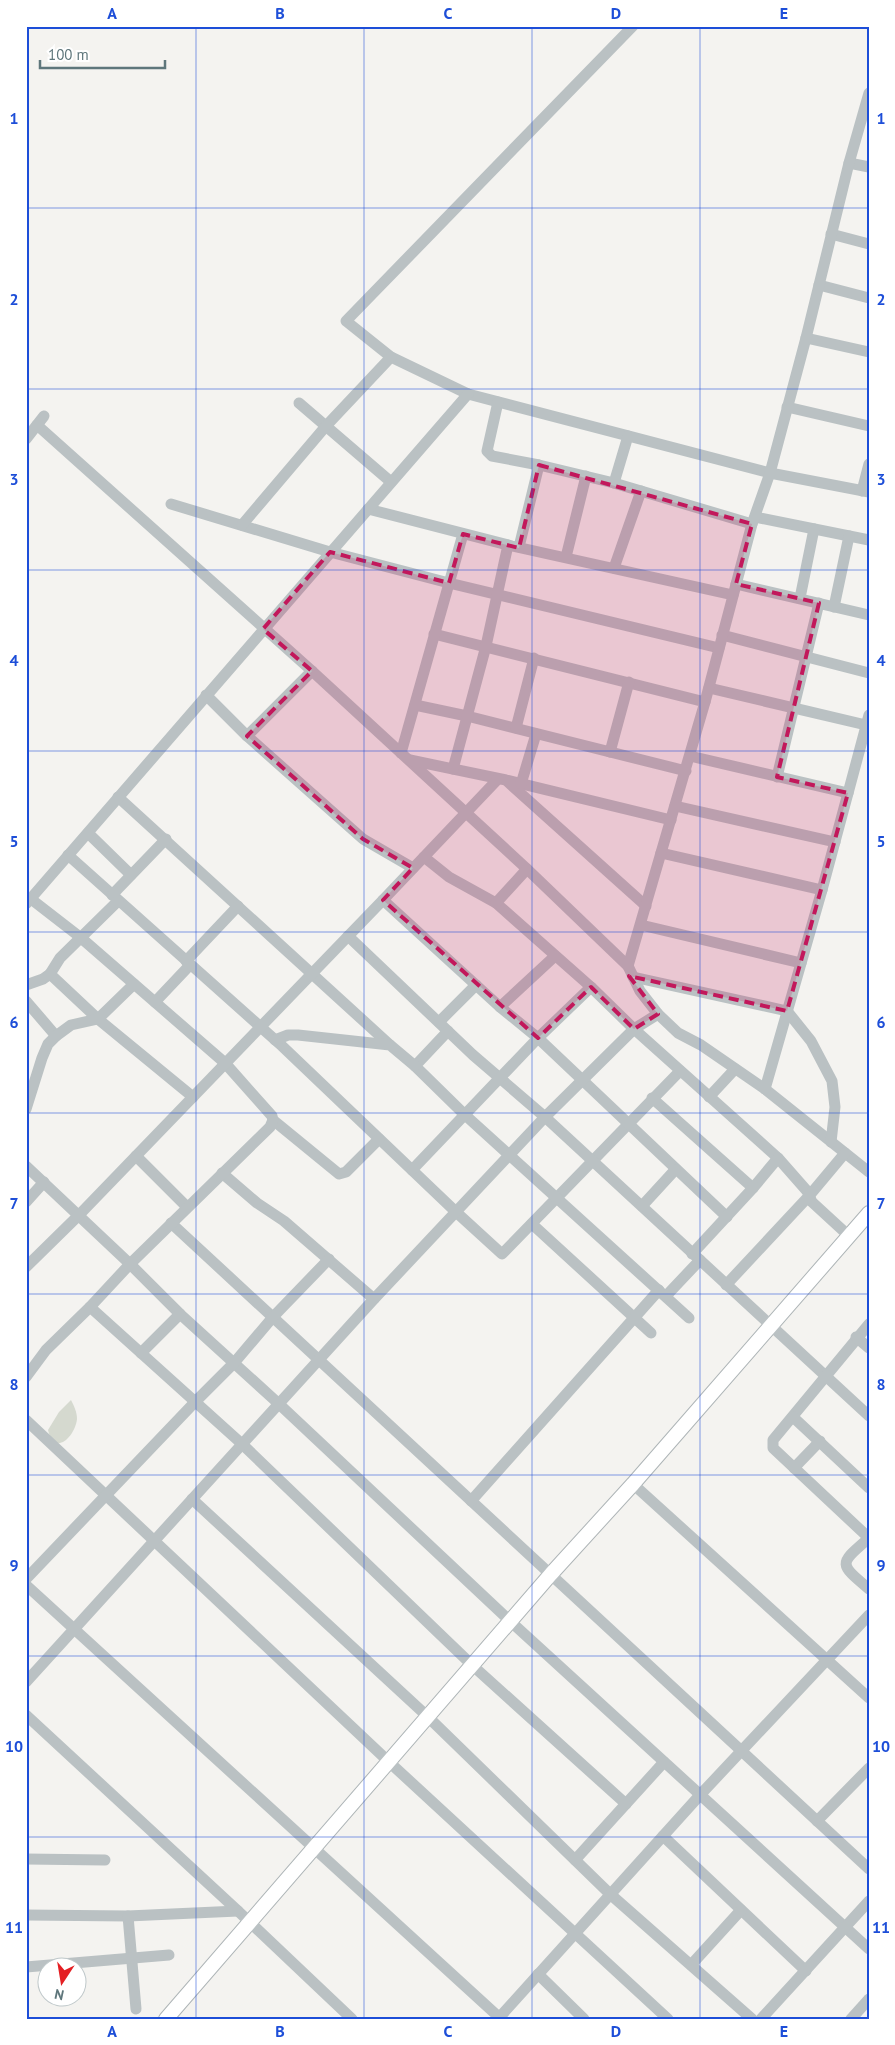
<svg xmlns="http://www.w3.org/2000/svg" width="895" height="2045" font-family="'PT Sans',sans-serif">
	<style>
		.green { fill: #d5d9cf }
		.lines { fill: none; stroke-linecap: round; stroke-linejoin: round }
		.major-casing { stroke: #aeb5b7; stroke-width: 16 }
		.minor { stroke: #bac1c3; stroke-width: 11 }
		.major { stroke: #fff; stroke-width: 14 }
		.marked { fill: #c2185b; fill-opacity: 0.2; stroke: #c2185b; stroke-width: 4; stroke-dasharray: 10 6; stroke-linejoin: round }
		.grid { fill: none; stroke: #1d4ed8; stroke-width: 1; stroke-opacity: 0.55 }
		.neatline { fill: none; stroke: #1d4ed8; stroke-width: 2 }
		.grid-label { font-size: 16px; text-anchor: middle; font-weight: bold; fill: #1d4ed8 }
	</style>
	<rect width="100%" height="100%" fill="#f4f3f0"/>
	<path class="green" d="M 71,1400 C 74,1406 77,1412 77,1419 C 75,1437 54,1457 48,1430 L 59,1412 Z"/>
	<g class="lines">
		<g class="major-casing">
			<polyline id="major" points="166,2019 551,1574 633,1484 869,1213"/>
		</g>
		<g class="minor">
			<polyline points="633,26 346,321 391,357 468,394 770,473 869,492"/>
			<polyline points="849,163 869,167"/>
			<polyline points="831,234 869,244"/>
			<polyline points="819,285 869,298"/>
			<polyline points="806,338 869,352"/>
			<polyline points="498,402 487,451 492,456 539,465 614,483 752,524"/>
			<polyline points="299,403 391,482"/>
			<polyline points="787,407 869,426"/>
			<polyline points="37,425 312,671 527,869 628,966 640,991 658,1014 678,1033 701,1045 765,1089 869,1172"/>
			<polyline points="26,439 44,416"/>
			<polyline points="614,483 628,436"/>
			<polyline points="862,491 869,464"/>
			<polyline points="171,504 330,552 449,583 719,648"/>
			<polyline points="368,509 512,546 733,595"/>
			<polyline points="755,517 869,540"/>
			<polyline points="242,525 326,426 391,357"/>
			<polyline points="519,547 539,465"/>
			<polyline points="566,557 586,476"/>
			<polyline points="614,568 641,491"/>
			<polyline points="736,584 869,615"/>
			<polyline points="800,598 814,529"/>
			<polyline points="834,607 849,536"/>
			<polyline points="434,634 705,702"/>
			<polyline points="722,635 869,673"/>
			<polyline points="709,688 866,725"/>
			<polyline points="206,695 247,736 363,839 413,868"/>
			<polyline points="415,705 467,716 686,771"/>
			<polyline points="516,728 534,658"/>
			<polyline points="247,736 312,671"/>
			<polyline points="610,752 629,682"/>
			<polyline points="401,753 463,534"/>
			<polyline points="690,756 848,793"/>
			<polyline points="410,760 506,780 671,820"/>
			<polyline points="453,769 486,646 508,545"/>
			<polyline points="777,777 819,603"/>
			<polyline points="508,782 646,906"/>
			<polyline points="521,784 536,734"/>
			<polyline points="118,797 390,1045"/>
			<polyline points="675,806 835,842"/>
			<polyline points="88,833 131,875"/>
			<polyline points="661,853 822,890"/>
			<polyline points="68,855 282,1046 456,1212 502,1254 680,1071"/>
			<polyline points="424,857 449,877 496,903 591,987 634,1029 778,1158 807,1191 812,1202 849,1236"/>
			<polyline points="112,895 166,839"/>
			<polyline points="31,899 80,937 225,1063 272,1116 273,1120 339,1174 346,1172 379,1139"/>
			<polyline points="383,900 500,1007 538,1038 727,1217"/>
			<polyline points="118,901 60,958 50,974 98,1019 193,1097"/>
			<polyline points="496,903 527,869"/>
			<polyline points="26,904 468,394"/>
			<polyline points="641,925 801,963"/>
			<polyline points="348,936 473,1055 545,1117 869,1416"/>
			<polyline points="186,961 238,906"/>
			<polyline points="628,966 705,702 752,524 770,473 806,338 849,163 869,93"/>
			<polyline points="633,977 787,1011 811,1041 832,1081 835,1107 831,1142"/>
			<polyline points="26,985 43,979 50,974"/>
			<polyline points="26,1001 56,1036"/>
			<polyline points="155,1002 190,965"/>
			<polyline points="500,1007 555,956"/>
			<polyline points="439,1022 476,985"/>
			<polyline points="448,1031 415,1066 464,1114 689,1318"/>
			<polyline points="275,1040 288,1035 298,1035 390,1045 415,1066"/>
			<polyline points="765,1089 822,890 869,715"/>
			<polyline points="709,1097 735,1069"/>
			<polyline points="652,1098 753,1188"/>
			<polyline points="26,1109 42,1058 48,1044 56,1036 71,1025 98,1019 134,984"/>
			<polyline points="136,1156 187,1207"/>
			<polyline points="26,1166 130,1264 180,1314 279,1404 510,1621 869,1949"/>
			<polyline points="412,1170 538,1038 591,987"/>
			<polyline points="222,1173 257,1203 284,1221 374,1299"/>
			<polyline points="26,1202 44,1182"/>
			<polyline points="642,1206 675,1170"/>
			<polyline points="171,1223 869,1869"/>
			<polyline points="532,1224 651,1333"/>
			<polyline points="692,1254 753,1188 778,1158"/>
			<polyline points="26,1267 79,1215 383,900 498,779"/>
			<polyline points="726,1285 809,1196 845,1153"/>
			<polyline points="666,1296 700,1260"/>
			<polyline points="90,1307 242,1444 472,1665 626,1804"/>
			<polyline points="869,1324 773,1440 773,1448 869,1538"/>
			<polyline points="856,1337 869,1348"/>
			<polyline points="141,1353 180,1314"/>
			<polyline points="26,1377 46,1350 90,1307 130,1264 270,1127 273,1120"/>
			<polyline points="793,1417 869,1488"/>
			<polyline points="26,1420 388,1761 668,2019"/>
			<polyline points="794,1468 820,1441"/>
			<polyline points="633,1484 869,1698"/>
			<polyline points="192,1499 427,1716 610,1894 752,2019"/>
			<polyline points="471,1501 659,1290"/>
			<path d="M 869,1538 C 839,1564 838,1563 869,1589"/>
			<polyline points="26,1579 195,1402 234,1363 273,1317 329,1259"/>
			<polyline points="26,1585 501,2019"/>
			<polyline points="26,1682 374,1299 545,1117 634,1029 658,1014"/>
			<polyline points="26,1715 238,1911 352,2019"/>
			<polyline points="817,1821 869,1768"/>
			<polyline points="663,1836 806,1971"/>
			<polyline points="26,1859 105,1860"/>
			<polyline points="575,1860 664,1762"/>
			<polyline points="26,1915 128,1916 238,1911"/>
			<polyline points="128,1916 136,2009"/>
			<polyline points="691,1965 741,1910"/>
			<polyline points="26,1967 169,1955"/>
			<polyline points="538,1974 584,2019"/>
			<polyline points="498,2019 700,1795 869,1615"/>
			<polyline points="761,2019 869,1901"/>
			<polyline points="851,2019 869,1999"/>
		</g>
		<use href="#major" class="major"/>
	</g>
	<path class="marked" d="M 539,465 L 752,524 L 736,584 L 819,603 L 777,777 L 848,793 L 787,1011 L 629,976 L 658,1014 L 634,1029 L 591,987 L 538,1038 L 383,900 L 413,868 L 363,839 L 247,736 L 312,671 L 263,629 L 330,552 L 449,583 L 463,534 L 519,548 Z"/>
	<path class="grid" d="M 196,26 L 196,2019M 364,26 L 364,2019M 532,26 L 532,2019M 700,26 L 700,2019M 26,208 L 869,208M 26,389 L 869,389M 26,570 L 869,570M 26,751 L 869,751M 26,932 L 869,932M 26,1113 L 869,1113M 26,1294 L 869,1294M 26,1475 L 869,1475M 26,1656 L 869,1656M 26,1837 L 869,1837"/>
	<rect width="895" height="2045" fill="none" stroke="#ffffff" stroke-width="55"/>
	<g transform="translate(62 1982) rotate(192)"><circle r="24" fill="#ffffff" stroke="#bfc8ca"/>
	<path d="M0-4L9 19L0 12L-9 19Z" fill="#e41f23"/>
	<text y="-8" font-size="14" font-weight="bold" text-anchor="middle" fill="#5e767b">N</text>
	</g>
	<path d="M40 60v8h125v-8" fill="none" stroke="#5e767b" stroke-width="2.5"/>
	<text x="48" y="60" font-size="15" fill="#5e767b" stroke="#ffffff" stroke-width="4" paint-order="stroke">100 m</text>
	<rect x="28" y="28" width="840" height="1990" class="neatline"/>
	<g class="grid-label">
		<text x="112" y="19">A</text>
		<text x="280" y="19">B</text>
		<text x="448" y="19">C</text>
		<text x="616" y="19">D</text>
		<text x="784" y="19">E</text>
		<text x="14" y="124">1</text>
		<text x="881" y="124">1</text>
		<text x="14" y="305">2</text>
		<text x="881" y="305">2</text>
		<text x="14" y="485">3</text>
		<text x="881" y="485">3</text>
		<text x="14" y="666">4</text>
		<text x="881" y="666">4</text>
		<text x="14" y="847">5</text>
		<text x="881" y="847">5</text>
		<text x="14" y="1028">6</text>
		<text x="881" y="1028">6</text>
		<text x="14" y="1209">7</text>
		<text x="881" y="1209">7</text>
		<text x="14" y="1390">8</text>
		<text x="881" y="1390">8</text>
		<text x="14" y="1571">9</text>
		<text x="881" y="1571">9</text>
		<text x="14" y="1752">10</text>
		<text x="881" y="1752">10</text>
		<text x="14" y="1933">11</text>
		<text x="881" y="1933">11</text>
		<text x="112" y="2037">A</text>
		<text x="280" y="2037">B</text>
		<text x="448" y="2037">C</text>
		<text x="616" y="2037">D</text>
		<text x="784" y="2037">E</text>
	</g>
</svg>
